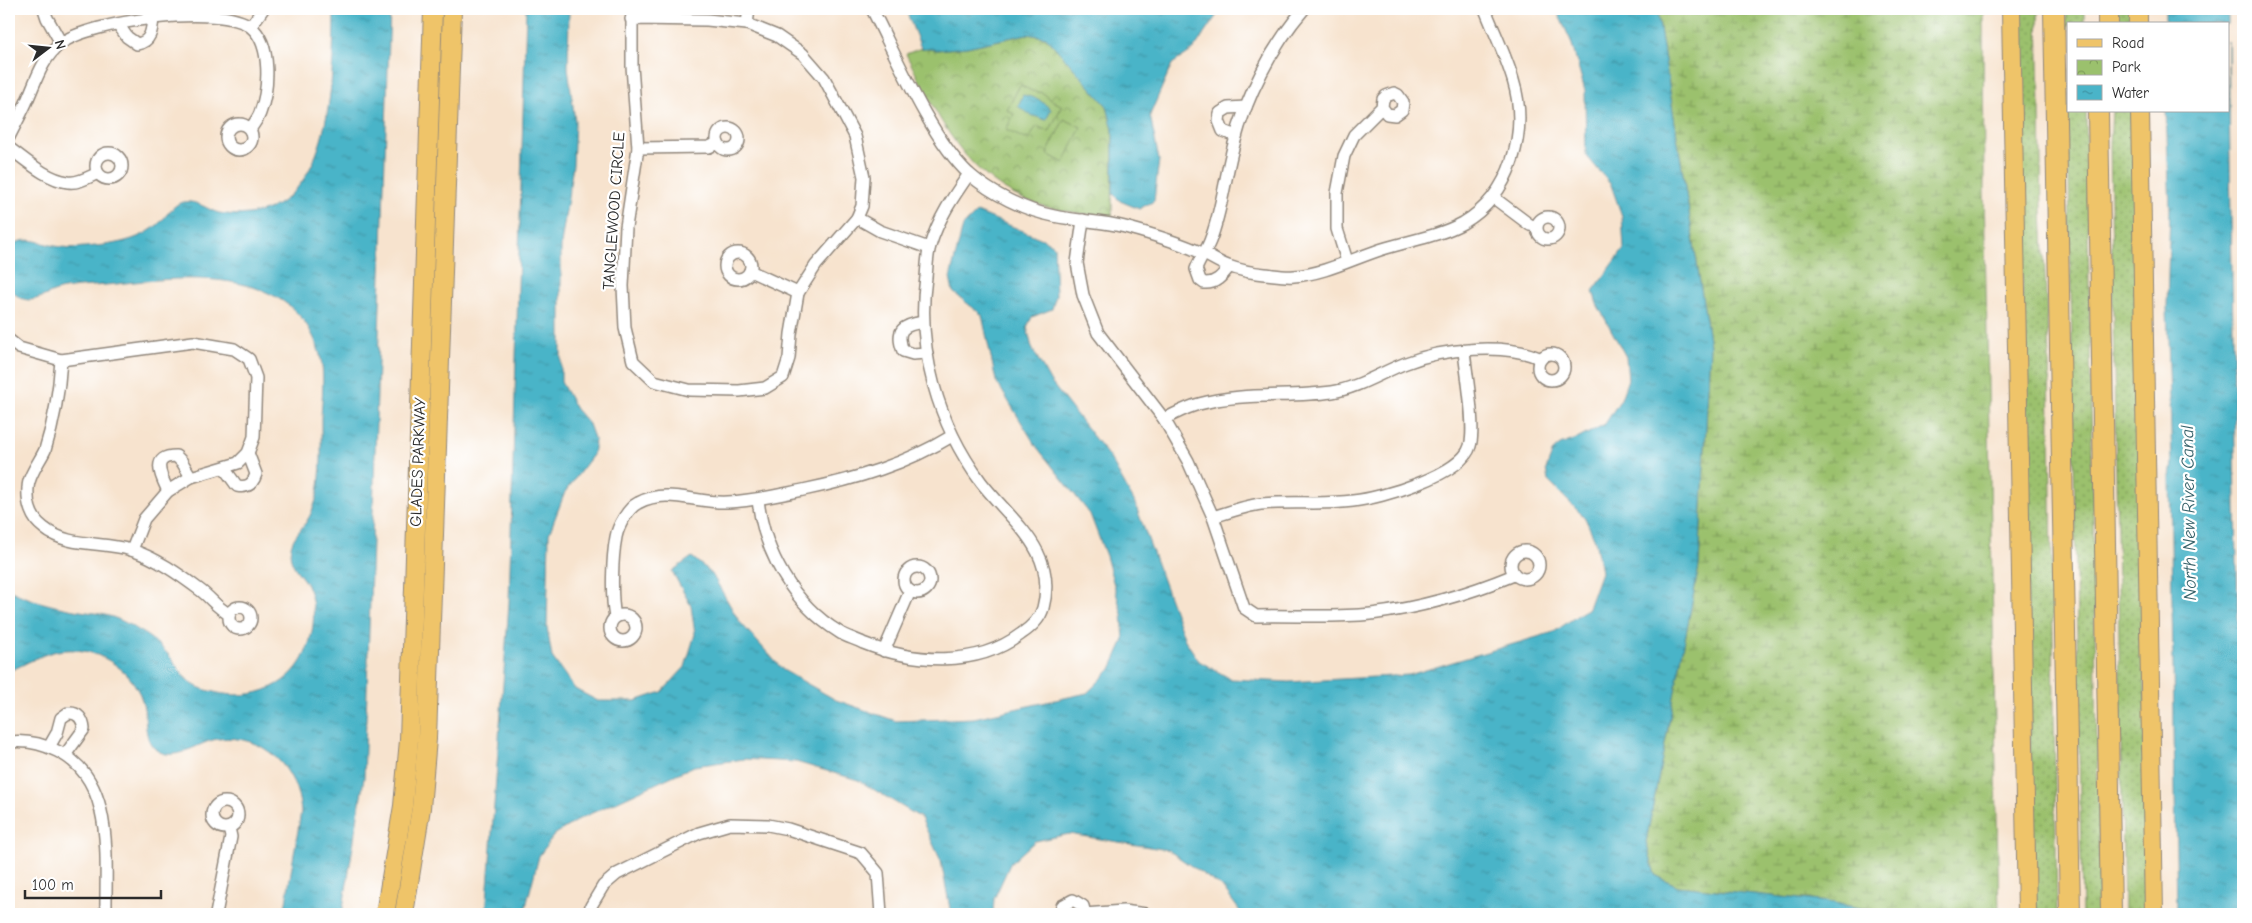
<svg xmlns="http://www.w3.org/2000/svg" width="2252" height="923" font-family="'Comic Neue',sans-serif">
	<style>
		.grass { fill: url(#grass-dots); stroke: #63764c }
		.wetland { fill: url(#wetland-marsh); stroke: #63764c }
		.park { fill: url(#park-crowns); stroke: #63764c }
		.pitch { fill: #9bc16d; stroke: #63764c }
		.water { fill: url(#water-ripples); stroke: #3a707a }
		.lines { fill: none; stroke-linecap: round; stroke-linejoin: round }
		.street-casing { stroke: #91877c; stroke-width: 14 }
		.primary-casing { stroke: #91877c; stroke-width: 20 }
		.highway-casing { stroke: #91877c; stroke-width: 22 }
		.street { stroke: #fff; stroke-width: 11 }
		.primary { stroke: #efc469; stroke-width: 18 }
		.highway { stroke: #efc469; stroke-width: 20 }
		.labels { text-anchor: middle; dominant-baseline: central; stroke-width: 4.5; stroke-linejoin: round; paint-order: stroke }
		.street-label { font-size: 16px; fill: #2b2b2b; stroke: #fff }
		.water-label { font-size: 18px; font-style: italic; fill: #37626a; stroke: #fff }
	</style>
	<defs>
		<pattern id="grass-dots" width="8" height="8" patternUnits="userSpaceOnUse" patternTransform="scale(1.25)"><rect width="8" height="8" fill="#9bc16d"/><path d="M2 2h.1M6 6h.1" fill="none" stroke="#7f9d5a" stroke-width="1.8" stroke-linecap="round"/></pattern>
		<pattern id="wetland-marsh" width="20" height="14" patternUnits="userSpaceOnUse" patternTransform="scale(1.25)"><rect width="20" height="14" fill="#9bc16d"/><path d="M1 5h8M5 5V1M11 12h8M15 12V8" fill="none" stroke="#7f9d5a"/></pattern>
		<pattern id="park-crowns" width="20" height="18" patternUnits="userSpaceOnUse" patternTransform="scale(1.25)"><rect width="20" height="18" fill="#9bc16d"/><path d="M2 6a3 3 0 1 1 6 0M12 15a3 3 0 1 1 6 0" fill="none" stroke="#7f9d5a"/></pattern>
		<pattern id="water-ripples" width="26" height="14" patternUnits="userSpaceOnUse" patternTransform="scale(1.25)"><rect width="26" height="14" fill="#4ab4c8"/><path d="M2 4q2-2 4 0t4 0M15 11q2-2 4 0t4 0" fill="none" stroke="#3e93a3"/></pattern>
	</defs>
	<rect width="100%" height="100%" fill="#fff"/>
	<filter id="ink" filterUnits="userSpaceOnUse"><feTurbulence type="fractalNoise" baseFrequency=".02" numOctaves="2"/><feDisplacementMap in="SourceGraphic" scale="10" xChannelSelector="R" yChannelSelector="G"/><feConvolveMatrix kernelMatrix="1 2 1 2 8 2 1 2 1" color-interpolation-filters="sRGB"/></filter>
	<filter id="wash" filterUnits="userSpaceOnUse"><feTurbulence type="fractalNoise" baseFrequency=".0096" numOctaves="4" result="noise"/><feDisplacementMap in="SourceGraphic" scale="20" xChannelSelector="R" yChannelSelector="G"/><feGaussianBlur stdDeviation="1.12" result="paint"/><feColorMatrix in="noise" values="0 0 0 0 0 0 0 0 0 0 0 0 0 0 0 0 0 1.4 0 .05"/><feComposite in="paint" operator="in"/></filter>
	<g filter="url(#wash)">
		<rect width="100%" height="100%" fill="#f7e3ce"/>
		<g class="grass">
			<polygon points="2018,9 2038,9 2042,211 2049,359 2057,914 2033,914"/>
			<polygon points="2066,9 2084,9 2084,24 2068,24 2068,111 2086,111 2100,914 2082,914"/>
			<polygon points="2114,9 2133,9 2134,24 2114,24"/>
			<polygon points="2112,111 2135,111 2149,914 2124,914 2110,146"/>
		</g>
		<polygon class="wetland" points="1657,9 1983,9 1984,190 1999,914 1891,914 1829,902 1678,886 1655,875 1646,842 1699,566 1710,346"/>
		<path class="park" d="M 1027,34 L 1046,37 L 1107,106 L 1113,129 L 1112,217 C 1087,214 1061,212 1037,204 C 966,182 937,115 906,54 L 921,48 L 937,50 L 967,47 Z"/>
		<g class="pitch">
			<polygon points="1020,85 1032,91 1043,93 1050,99 1062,106 1049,132 1037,126 1029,139 1027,138 1025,139 1006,130 1014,114 1007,110"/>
			<polygon points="1064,119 1081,127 1064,163 1047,154"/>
		</g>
		<g class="water">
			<path d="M 334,9 L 390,9 L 364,778 L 342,914 L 284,914 L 301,812 C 298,769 264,733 218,739 C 200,741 178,761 160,752 C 143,744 147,723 144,708 C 138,673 100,647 65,650 C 45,651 27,664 9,671 L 9,590 C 29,600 52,606 74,610 C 90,613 105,613 120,620 C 137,628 155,640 167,653 C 175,662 181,675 190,682 C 197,688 206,690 214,692 C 253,702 295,686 308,646 C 315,627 316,604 307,585 C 300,573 287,563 291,547 C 293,538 298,533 304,525 C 312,515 317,499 319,486 C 322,464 321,441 321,418 C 322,398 325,374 320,355 C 296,265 187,276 116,284 C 99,286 81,286 64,289 C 49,291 34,306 19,297 C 4,287 9,265 9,249 C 13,245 16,242 21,241 C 32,238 44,244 55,246 C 64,248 75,248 85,247 C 109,245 137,242 156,226 C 166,219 171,204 184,202 C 197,200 208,210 219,213 C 229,215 240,215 249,214 C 335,203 333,73 334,9 Z"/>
			<polygon points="526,9 569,9 568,68 575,121 573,165 561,244 561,382 576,409 589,424 595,441 593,455 565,492 549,534 547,627 552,657 575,689 598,701 635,701 662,692 685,667 695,634 691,606 672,571 692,557 712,574 739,621 783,670 836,700 896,721 974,718 1087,693 1111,669 1124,640 1122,614 1106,556 1090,514 1036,446 996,381 982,315 953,292 950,278 963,226 977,212 1045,240 1054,246 1056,295 1052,309 1032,317 1027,327 1032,348 1050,381 1110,458 1134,501 1185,640 1199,661 1231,679 1289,682 1409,675 1554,632 1588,608 1601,572 1595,540 1585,518 1548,481 1546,469 1553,451 1560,445 1579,438 1605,424 1621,399 1628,379 1626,357 1597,304 1593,291 1624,249 1622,216 1611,185 1586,155 1585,91 1571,41 1556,9 1657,9 1710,346 1699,566 1646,842 1655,875 1678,886 1829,902 1891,914 1242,914 1223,888 1168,850 1069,834 1035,841 1010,864 994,899 993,914 951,914 941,861 921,818 858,780 796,762 744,759 694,766 579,819 554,835 539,856 524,914 486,914 509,603"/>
			<polygon points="909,9 1221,9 1193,50 1172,64 1150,115 1159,160 1154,201 1139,209 1120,201 1113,194 1113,130 1107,106 1046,37 1027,34 967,47 937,50 921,48 907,13"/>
			<rect x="2165" y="9" width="63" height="15"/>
			<polygon points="2228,41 2243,914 2177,914 2170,477 2172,463 2167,307 2170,209 2166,111 2228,111"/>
			<polygon points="1023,95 1038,99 1051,109 1046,120 1031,115 1018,106"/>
		</g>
	</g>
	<g filter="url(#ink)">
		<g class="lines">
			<g class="street-casing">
				<g id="street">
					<polyline points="44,9 47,18 61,43"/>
					<path d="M 872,9 C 896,56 931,139 969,174 C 992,194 1024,210 1054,216 C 1077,221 1102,221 1125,227 C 1151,234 1178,242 1202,253 C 1211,257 1219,263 1228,266 C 1239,270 1254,273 1265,274 C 1275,275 1285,277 1294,276 C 1325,274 1356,257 1386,248 C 1412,240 1439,236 1463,223 C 1511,195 1529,132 1513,80 C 1506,56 1494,32 1485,9"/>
					<polyline points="631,19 707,20 747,24 777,36 803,54 824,78 855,136 864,177 862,206 857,218 816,265 798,293 791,334 789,358 783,377 765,388 739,391 689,390 654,381 633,361 625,328 623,286 626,227 638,148 632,66 632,9"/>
					<path d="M 118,24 L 127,37 L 137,44 C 151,42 152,30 153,18"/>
					<polyline points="747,24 749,9"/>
					<polyline points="251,26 263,9"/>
					<circle cx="239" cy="137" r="13"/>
					<circle cx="728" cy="139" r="11"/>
					<polyline points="1236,136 1223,131 1219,121 1220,113 1228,108 1246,107"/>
					<path d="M 9,137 C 15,125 21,114 26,103 C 36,81 41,60 60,44 C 89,21 222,3 251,27 C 272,44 269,90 260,113 C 258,119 253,124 250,130"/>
					<path d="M 9,148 C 26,160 46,179 68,182 C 77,184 89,177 98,173"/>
					<polyline points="638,148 709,147 718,143"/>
					<circle cx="109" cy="166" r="13"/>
					<polyline points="1494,198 1530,225 1536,226"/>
					<circle cx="1548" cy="228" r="11"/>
					<polyline points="857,218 880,231 929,248"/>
					<path d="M 1083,220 L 1077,263 L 1083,295 L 1098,333 L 1164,419 L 1188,461 L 1213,517 L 1244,608 L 1256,616 C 1294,615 1333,618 1371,614 C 1420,608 1468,594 1514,575"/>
					<circle cx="738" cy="266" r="13"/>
					<polyline points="1347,261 1337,229 1337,193 1344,156 1354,135 1382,107 1383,99 1386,96 1394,93 1398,95 1403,102 1402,110 1395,115 1387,114 1382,107"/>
					<path d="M 1229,267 C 1222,276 1216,284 1204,283 L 1200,280 L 1196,269 C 1200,259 1206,251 1210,241 C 1222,211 1225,176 1234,144 C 1246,97 1272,46 1304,9"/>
					<polyline points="750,271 798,293"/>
					<path d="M 923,322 C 903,325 895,330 903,351 L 913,354 L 926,353"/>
					<polyline points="9,340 19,348 61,360 193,342 234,349 249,359 256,378 254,437 248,453 238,463 191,477 168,491 144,519 132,550"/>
					<circle cx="1551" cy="367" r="13"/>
					<path d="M 61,360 C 59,393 55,419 45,450 C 40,461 28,476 28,488 C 27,503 31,519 44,528 C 68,548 103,541 131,550 C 155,557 180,575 200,590 C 211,598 217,608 229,614"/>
					<path d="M 1164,419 C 1175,414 1187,407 1199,404 C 1242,392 1288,398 1332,392 C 1358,388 1382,372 1406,363 C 1441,349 1507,342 1541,359"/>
					<path d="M 224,468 L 237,486 C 248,488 253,484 256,474 L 248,453"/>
					<path d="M 168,491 C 161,476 150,456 176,456 L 182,462 L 191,477"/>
					<path d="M 758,500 C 764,552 793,604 839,632 C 846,637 856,639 863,643 C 913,663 976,668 1021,634 C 1030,628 1040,619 1043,608 C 1058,551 1012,522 981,482 C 938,424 916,349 926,277 C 927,267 927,256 930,246 C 938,219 953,197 969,174"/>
					<path d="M 1213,517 C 1229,512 1245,506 1261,504 C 1292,501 1323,505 1353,501 C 1381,498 1462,475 1470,446 C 1476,428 1466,372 1464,351"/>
					<circle cx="1525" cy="565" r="14"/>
					<circle cx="917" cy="580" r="13"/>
					<circle cx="240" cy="618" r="11"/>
					<circle cx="623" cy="628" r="13"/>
					<path d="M 615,617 C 611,597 612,558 616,537 C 618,526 628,508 638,503 C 668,487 697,504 728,502 C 753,501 778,495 803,490 C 856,479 906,464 952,436"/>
					<polyline points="884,651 910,591"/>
					<path d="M 9,742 C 25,740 43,744 57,751 C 116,779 105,860 106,914"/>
					<path d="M 49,747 L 57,733 L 61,718 L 68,713 C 78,712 83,719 84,729 L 65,755"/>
					<circle cx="225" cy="815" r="13"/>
					<polyline points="216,914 231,837 229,828"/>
					<polyline points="589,914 591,906 603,886 617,874 699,833 730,824 768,825 788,829 861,853 878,873 881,914"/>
					<polyline points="1060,914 1062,906 1073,900 1083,906 1085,914"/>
					<polyline points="1085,914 1123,911 1146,914"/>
				</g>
			</g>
			<g class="primary-casing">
				<g id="primary">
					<polyline points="2011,9 2027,914"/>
					<polyline points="2138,9 2138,24"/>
					<polyline points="2140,111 2154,914"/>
					<polyline points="385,914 403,806 409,740 433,9"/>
					<polyline points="404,914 421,808 427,739 452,9"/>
				</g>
			</g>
			<g class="highway-casing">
				<g id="highway">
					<polyline points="2054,9 2070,914"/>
					<polyline points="2108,24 2108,9"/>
					<polyline points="2098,111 2111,914"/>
				</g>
			</g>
			<use href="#street" class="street"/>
			<use href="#primary" class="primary"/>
			<use href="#highway" class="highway"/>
		</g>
	</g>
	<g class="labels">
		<g class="street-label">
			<text transform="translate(614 211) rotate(-86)">TANGLEWOOD CIRCLE</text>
			<text transform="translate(418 462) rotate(-88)">GLADES PARKWAY</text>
		</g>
		<g class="water-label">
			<text transform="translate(2189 513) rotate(-91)">North New River Canal</text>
		</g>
	</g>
	<rect width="2252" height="923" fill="none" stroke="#fff" stroke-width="30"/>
	<rect x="2067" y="22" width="162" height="90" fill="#ffffff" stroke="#aaaaaa"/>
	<rect x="2077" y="39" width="25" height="8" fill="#efc469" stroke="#aaaaaa"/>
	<text x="2112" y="48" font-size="15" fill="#2b2b2b">Road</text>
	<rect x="2077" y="60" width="25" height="15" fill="url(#park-crowns)" stroke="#aaaaaa"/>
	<text x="2112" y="72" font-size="15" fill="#2b2b2b">Park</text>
	<rect x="2077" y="85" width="25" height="15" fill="url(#water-ripples)" stroke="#aaaaaa"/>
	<text x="2112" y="98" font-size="15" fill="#2b2b2b">Water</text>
	<g transform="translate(48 48) rotate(74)" stroke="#ffffff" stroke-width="4" paint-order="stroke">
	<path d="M0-4L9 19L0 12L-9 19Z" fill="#2b2b2b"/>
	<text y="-8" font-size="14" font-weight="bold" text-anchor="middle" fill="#2b2b2b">N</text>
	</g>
	<path d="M25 890v8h136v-8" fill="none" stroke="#2b2b2b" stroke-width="2.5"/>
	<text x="32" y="890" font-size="15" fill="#2b2b2b" stroke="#ffffff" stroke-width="4" paint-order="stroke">100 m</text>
</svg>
